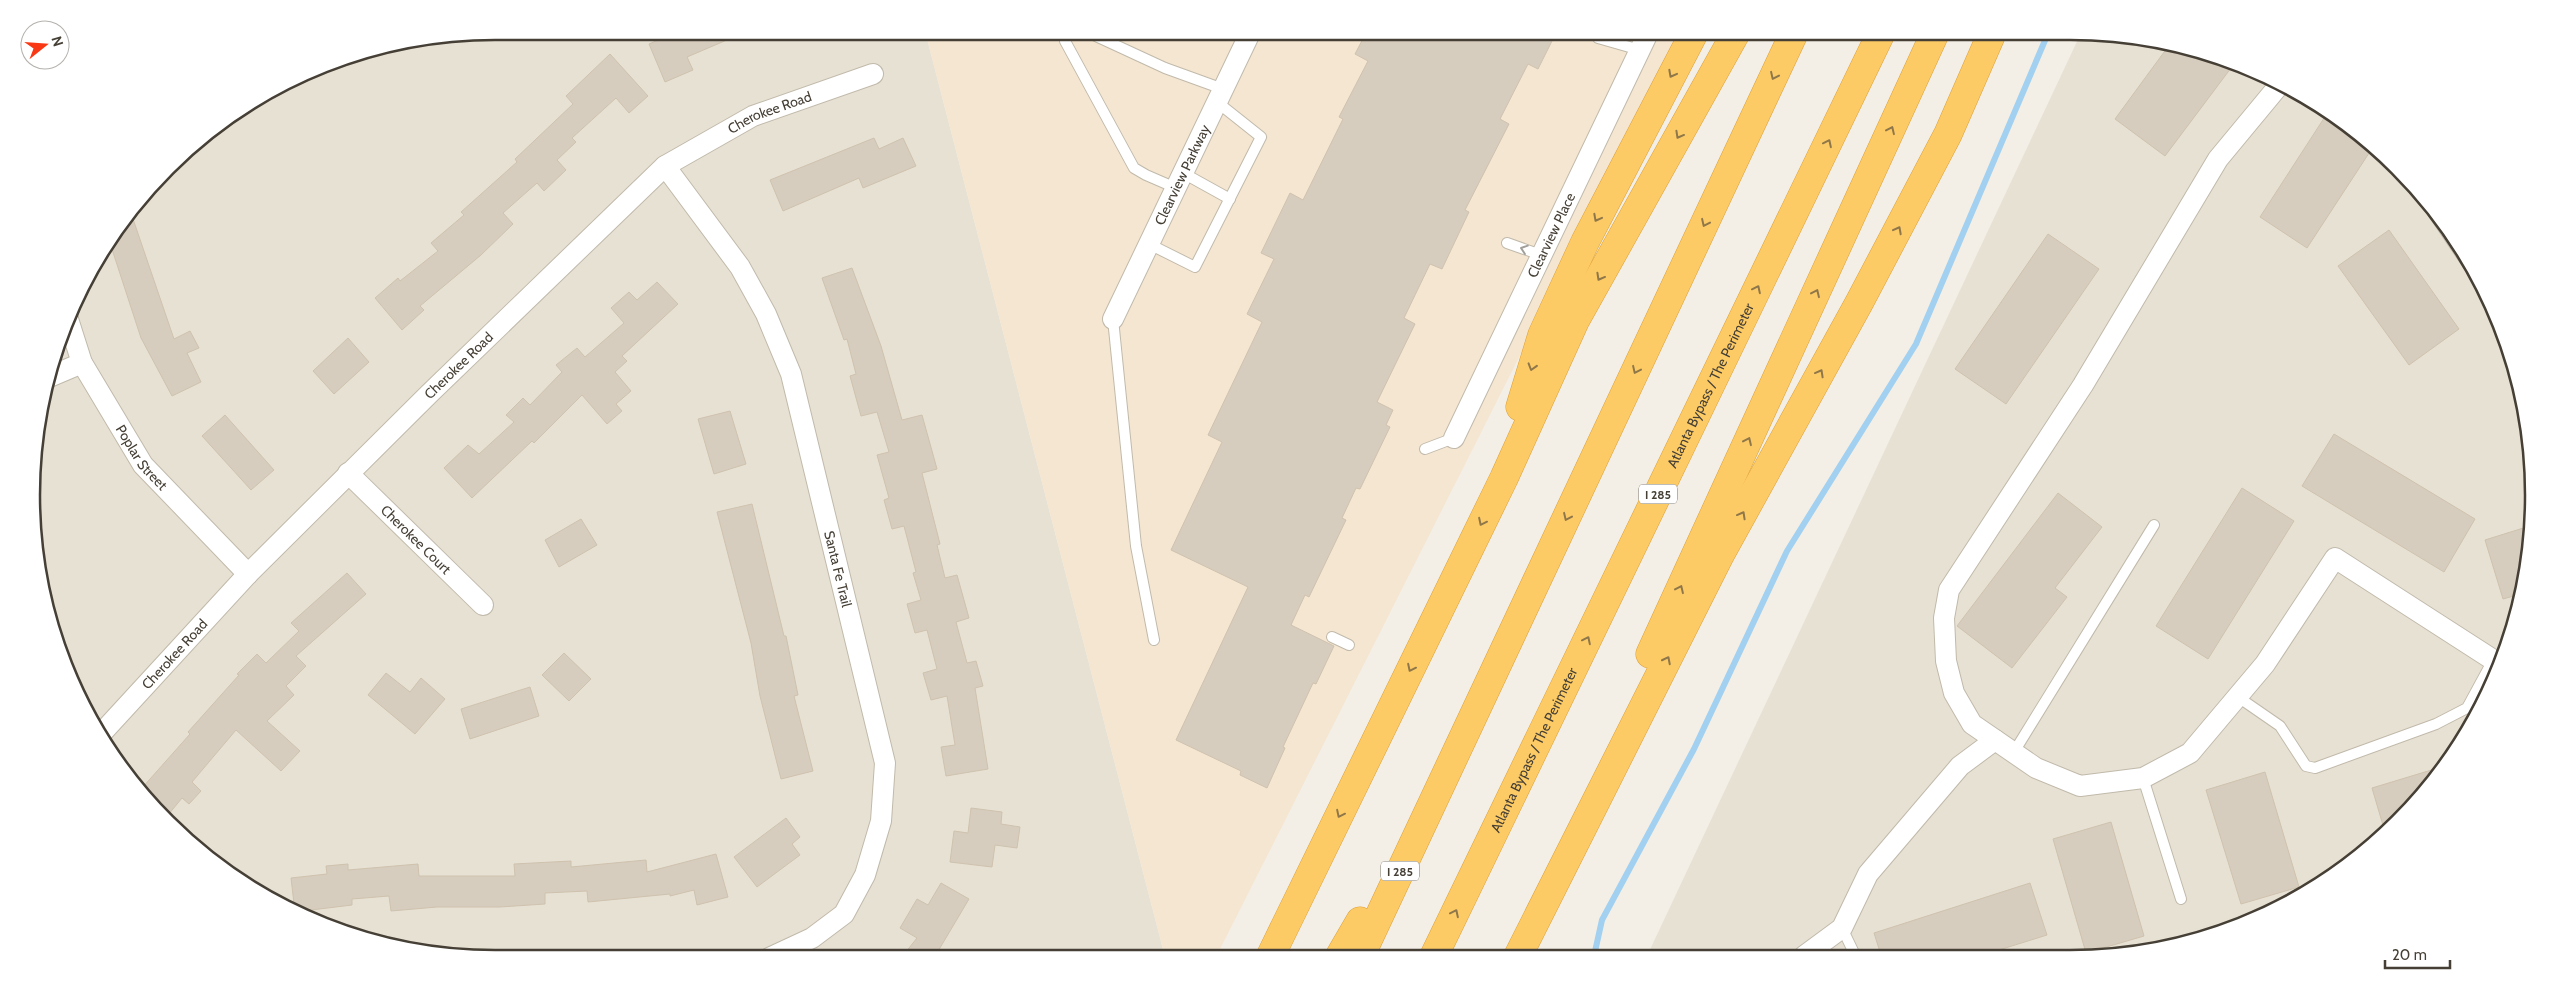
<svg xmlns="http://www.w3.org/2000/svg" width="2565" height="990" font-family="Cabin,sans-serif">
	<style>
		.residential { fill: #e7e1d4 }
		.commercial { fill: #f5e6d1 }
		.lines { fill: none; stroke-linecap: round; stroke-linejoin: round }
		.stream { stroke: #a2d0f0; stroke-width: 6 }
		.building { fill: #d7cdbe; stroke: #cfc2ae }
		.service-casing { stroke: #c1baab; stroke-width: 12 }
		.minor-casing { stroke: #c1baab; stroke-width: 22 }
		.motorway-casing { stroke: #dda036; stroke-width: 29 }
		.service { stroke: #fff; stroke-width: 10 }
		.minor { stroke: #fff; stroke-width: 20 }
		.motorway { stroke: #fdcb66; stroke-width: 28 }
		.oneway { stroke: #8f7749 }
		.oneway2 { stroke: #a29f9a }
		.labels { text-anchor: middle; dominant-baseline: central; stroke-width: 4.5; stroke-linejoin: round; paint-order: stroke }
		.shield { fill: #fff; stroke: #7d7972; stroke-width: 1 }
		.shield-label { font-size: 12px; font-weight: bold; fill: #453f35 }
		.street-label { font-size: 14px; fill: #453f35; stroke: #fff }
		.rim { fill: none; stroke: #453f35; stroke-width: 2.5 }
	</style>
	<rect width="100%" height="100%" fill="#f3efe6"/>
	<g class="residential">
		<polygon points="495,31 925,31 1165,957 495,959 375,943 290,911 213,863 109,752 66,672 40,586 35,434 56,346 93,263 189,146 263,93 346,56"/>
		<polygon points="2081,33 2190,47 2275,79 2353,127 2419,189 2472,263 2509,346 2530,435 2533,526 2518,615 2471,727 2376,843 2275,911 2131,955 1647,956"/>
	</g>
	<polygon class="commercial" points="925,31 1684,31 1216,957 1165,957"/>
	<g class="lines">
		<polyline class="stream" points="1594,956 1602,920 1694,749 1787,551 1916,344 2049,31"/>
	</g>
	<g class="building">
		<polygon points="679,31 748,31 687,57 693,70 665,82 649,44"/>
		<polygon points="1367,31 1557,31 1538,69 1528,64 1500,119 1509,124 1465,210 1469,212 1442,269 1430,264 1404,318 1415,324 1377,402 1393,410 1386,425 1390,427 1360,489 1356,488 1342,518 1346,520 1309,597 1305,595 1291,625 1334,646 1316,684 1313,683 1283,747 1285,748 1267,788 1240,775 1241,771 1176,740 1248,587 1171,550 1222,442 1208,435 1262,322 1247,314 1274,259 1261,253 1290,193 1303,200 1343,119 1339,117 1368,61 1355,54"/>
		<polygon points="2170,44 2190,47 2234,64 2165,156 2115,119"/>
		<polygon points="610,54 648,96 629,113 616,98 572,138 576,142 557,160 566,170 544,191 537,183 503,213 513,224 481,255 420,306 424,310 402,330 375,298 398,278 400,281 438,251 431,243 464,215 461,212 517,162 515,159 573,104 566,96"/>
		<polygon points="2328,112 2353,127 2373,147 2307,248 2260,217"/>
		<polygon points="874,138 879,149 903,138 916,166 863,188 859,178 783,211 770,180"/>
		<polygon points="132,216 174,339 190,331 199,348 187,353 201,382 172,396 141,338 110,243"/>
		<polygon points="2389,230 2459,329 2409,365 2338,266"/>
		<polygon points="2048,234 2099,269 2006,404 1955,369"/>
		<polygon points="852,268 881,346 902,420 922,415 937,469 922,473 940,544 937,545 945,578 957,575 969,618 956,622 967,663 976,661 983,686 975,688 988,769 946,776 941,747 955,745 947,696 931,700 923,673 937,669 927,630 915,633 907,604 921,600 913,573 916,572 904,526 892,529 884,500 889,498 877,455 889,452 877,412 861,416 850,376 856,374 847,339 844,340 822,278"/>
		<polygon points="657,282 678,304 622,356 627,361 615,372 631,391 616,404 622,411 607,424 582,395 534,443 532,441 472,498 444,468 468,445 479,454 514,422 506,415 523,398 530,405 562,372 556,365 577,348 585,357 624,323 611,308 629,292 637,300"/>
		<polygon points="348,338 369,362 334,394 313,371"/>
		<polygon points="730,411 746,464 714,474 698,419"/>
		<polygon points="225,415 274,470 251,490 202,436"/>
		<polygon points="2334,434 2475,519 2444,572 2302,486"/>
		<polygon points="2242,488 2294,521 2208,659 2156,626"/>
		<polygon points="2058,493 2102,527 2055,588 2067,597 2012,668 1957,626"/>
		<polygon points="752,504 784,636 786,636 798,695 794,696 813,771 781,779 760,696 751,643 717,512"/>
		<polygon points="581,519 597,545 559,567 545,540"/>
		<polygon points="2533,525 2521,594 2503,599 2485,540"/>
		<polygon points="347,573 366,594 296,656 306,666 286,686 294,695 267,721 300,751 281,771 236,730 192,782 201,791 189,804 182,798 168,815 142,788 190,734 188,732 239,675 237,674 257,654 266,663 299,631 291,623"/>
		<polygon points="564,653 591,679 569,701 542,675"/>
		<polygon points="386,673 410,692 421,678 445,699 415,734 368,695"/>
		<polygon points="530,687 539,716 470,739 461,709"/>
		<polygon points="2438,768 2434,773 2385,832 2372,788"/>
		<polygon points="2265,772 2299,887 2241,904 2206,790"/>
		<polygon points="971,808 1002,812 1001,824 1020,827 1017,848 995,845 992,867 950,862 954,831 968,833"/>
		<polygon points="786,818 800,837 792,844 800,855 757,887 734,857"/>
		<polygon points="2111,822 2144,936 2086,953 2053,839"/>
		<polygon points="716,854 728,897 697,905 694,890 670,896 670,894 588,902 587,891 545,893 545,904 500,907 437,907 391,911 389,896 352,899 352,905 295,912 291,878 327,874 326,866 348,864 348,870 418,864 419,876 515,876 514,864 571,861 571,867 646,860 647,872"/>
		<polygon points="941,883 969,899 934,958 901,958 917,938 900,928 917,899 928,905"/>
		<polygon points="2030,883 2047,935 1983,955 1881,955 1874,933"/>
	</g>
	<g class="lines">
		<g class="service-casing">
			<g id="service">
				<polyline points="1064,31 1065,41 1134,168 1146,175 1176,188"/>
				<polyline points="1085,31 1165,68 1223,89"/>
				<polyline points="1598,38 1640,50"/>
				<polyline points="1183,173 1230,199"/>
				<polyline points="2415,186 2481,284"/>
				<polyline points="1507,243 1541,255"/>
				<polyline points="1149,244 1195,267 1261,137 1217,102"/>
				<polyline points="1113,319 1136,546 1154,640"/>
				<polyline points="1425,449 1454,438"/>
				<polyline points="1332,637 1349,645"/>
				<polyline points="2238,697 2280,726 2306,766 2315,768 2436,724 2467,708 2492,662"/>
				<polyline points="2014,752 2154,525"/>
				<polyline points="2143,778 2181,899"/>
				<polyline points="1842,928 1855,955"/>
			</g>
		</g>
		<g class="minor-casing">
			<g id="minor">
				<polyline points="2281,83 2218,159 2083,385 1949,590 1944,618 1946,661 1954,693 1972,724 2036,768 2080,786 2143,778 2190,753 2265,664 2335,558 2498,663"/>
				<path id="s1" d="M 665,166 L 740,267 L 766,314 L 791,374 L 885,763 L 881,821 L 865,875 L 844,914 L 812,938 L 769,958"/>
				<path id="s2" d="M 68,319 L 82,363 L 143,465 L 248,574"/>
				<path id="s3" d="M 1113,319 L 1251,31"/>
				<polyline points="49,377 82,363"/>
				<path id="s4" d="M 1454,438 L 1649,31"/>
				<path id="s5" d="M 348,473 L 483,605"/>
				<path id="s6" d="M 100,735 L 248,574 L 429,394 L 665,166 L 753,116 L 873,74"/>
				<polyline points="1804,956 1842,928 1868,874 1960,766 1995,740"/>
			</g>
		</g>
		<g class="motorway-casing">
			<g id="motorway">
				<polyline points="1520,407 1542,335 1585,242 1695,31"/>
				<polyline points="1650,654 1936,31"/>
				<path id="s7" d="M 1434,956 L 1882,31"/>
				<polyline points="1518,956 1720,555 1859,303 1948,134 1993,31"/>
				<polyline points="1270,957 1504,478 1575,321 1737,31"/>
				<polyline points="1339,957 1360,921"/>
				<polyline points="1360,957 1795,31"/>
			</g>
		</g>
		<use href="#service" class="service"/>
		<use href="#minor" class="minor"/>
		<use href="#motorway" class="motorway"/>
	</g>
	<defs><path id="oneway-chevron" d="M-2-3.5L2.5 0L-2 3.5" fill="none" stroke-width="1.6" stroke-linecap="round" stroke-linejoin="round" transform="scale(1.25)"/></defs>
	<g class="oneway">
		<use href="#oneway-chevron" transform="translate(1672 74) rotate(118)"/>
		<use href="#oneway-chevron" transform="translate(1774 76) rotate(115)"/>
		<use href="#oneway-chevron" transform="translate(1891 130) rotate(-65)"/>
		<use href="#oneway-chevron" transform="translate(1679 135) rotate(119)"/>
		<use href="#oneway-chevron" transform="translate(1828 143) rotate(-64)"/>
		<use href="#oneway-chevron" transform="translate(1597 218) rotate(118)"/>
		<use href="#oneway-chevron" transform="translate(1705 223) rotate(115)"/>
		<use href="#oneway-chevron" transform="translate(1898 230) rotate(-62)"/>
		<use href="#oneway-chevron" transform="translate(1600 277) rotate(119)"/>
		<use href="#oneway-chevron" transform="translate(1757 289) rotate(-64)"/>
		<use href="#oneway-chevron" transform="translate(1816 293) rotate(-65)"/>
		<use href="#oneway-chevron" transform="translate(1532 367) rotate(107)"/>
		<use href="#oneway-chevron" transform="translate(1636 370) rotate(115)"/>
		<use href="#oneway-chevron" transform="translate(1820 373) rotate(-61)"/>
		<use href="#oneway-chevron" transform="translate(1748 441) rotate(-65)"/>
		<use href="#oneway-chevron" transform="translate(1742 515) rotate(-61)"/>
		<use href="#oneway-chevron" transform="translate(1567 517) rotate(115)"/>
		<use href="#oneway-chevron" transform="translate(1482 522) rotate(116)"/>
		<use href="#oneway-chevron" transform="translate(1680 589) rotate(-65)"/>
		<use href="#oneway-chevron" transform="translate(1587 640) rotate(-64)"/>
		<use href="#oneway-chevron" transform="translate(1667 660) rotate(-63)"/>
		<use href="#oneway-chevron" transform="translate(1411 668) rotate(116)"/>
		<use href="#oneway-chevron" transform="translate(1340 814) rotate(116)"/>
		<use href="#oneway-chevron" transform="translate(1455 913) rotate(-64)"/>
	</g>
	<use class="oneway2" href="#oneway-chevron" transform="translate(1524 249) rotate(-161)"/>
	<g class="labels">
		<g class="shield">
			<rect x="1639" y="484.5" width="38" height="19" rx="4"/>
			<rect x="1381" y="861.5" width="38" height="19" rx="4"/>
		</g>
		<g class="shield-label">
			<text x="1658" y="494">I 285</text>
			<text x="1400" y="871">I 285</text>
		</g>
		<g class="street-label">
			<text stroke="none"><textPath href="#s6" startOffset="920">Cherokee Road</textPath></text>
			<text stroke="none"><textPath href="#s3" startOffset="160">Clearview Parkway</textPath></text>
			<text stroke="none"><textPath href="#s4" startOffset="225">Clearview Place</textPath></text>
			<text stroke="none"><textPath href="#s6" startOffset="515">Cherokee Road</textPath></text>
			<text stroke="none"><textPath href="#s7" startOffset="634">Atlanta Bypass / The Perimeter</textPath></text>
			<text stroke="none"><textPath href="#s2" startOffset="158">Poplar Street</textPath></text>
			<text stroke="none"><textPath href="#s5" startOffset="95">Cherokee Court</textPath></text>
			<text stroke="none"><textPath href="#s1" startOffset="445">Santa Fe Trail</textPath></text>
			<text stroke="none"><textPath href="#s6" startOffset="110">Cherokee Road</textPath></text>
			<text stroke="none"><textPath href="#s7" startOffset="229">Atlanta Bypass / The Perimeter</textPath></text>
		</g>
	</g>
	<path d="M0 0H2565V990H0ZM495 40H2070A455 455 0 0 1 2525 495V495A455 455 0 0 1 2070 950H495A455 455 0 0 1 40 495V495A455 455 0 0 1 495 40Z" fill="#fff" fill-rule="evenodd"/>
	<path class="rim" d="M495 40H2070A455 455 0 0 1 2525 495V495A455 455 0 0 1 2070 950H495A455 455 0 0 1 40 495V495A455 455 0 0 1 495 40Z"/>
	<g transform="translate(45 45) rotate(73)"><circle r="24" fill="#ffffff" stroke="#b5b2ae"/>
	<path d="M0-4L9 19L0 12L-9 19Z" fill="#f93916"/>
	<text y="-8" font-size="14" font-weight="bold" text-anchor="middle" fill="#453f35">N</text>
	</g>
	<path d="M2385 960v8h65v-8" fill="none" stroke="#453f35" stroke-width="2.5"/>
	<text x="2392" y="960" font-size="15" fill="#453f35" stroke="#ffffff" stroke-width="4" paint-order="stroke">20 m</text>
</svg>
